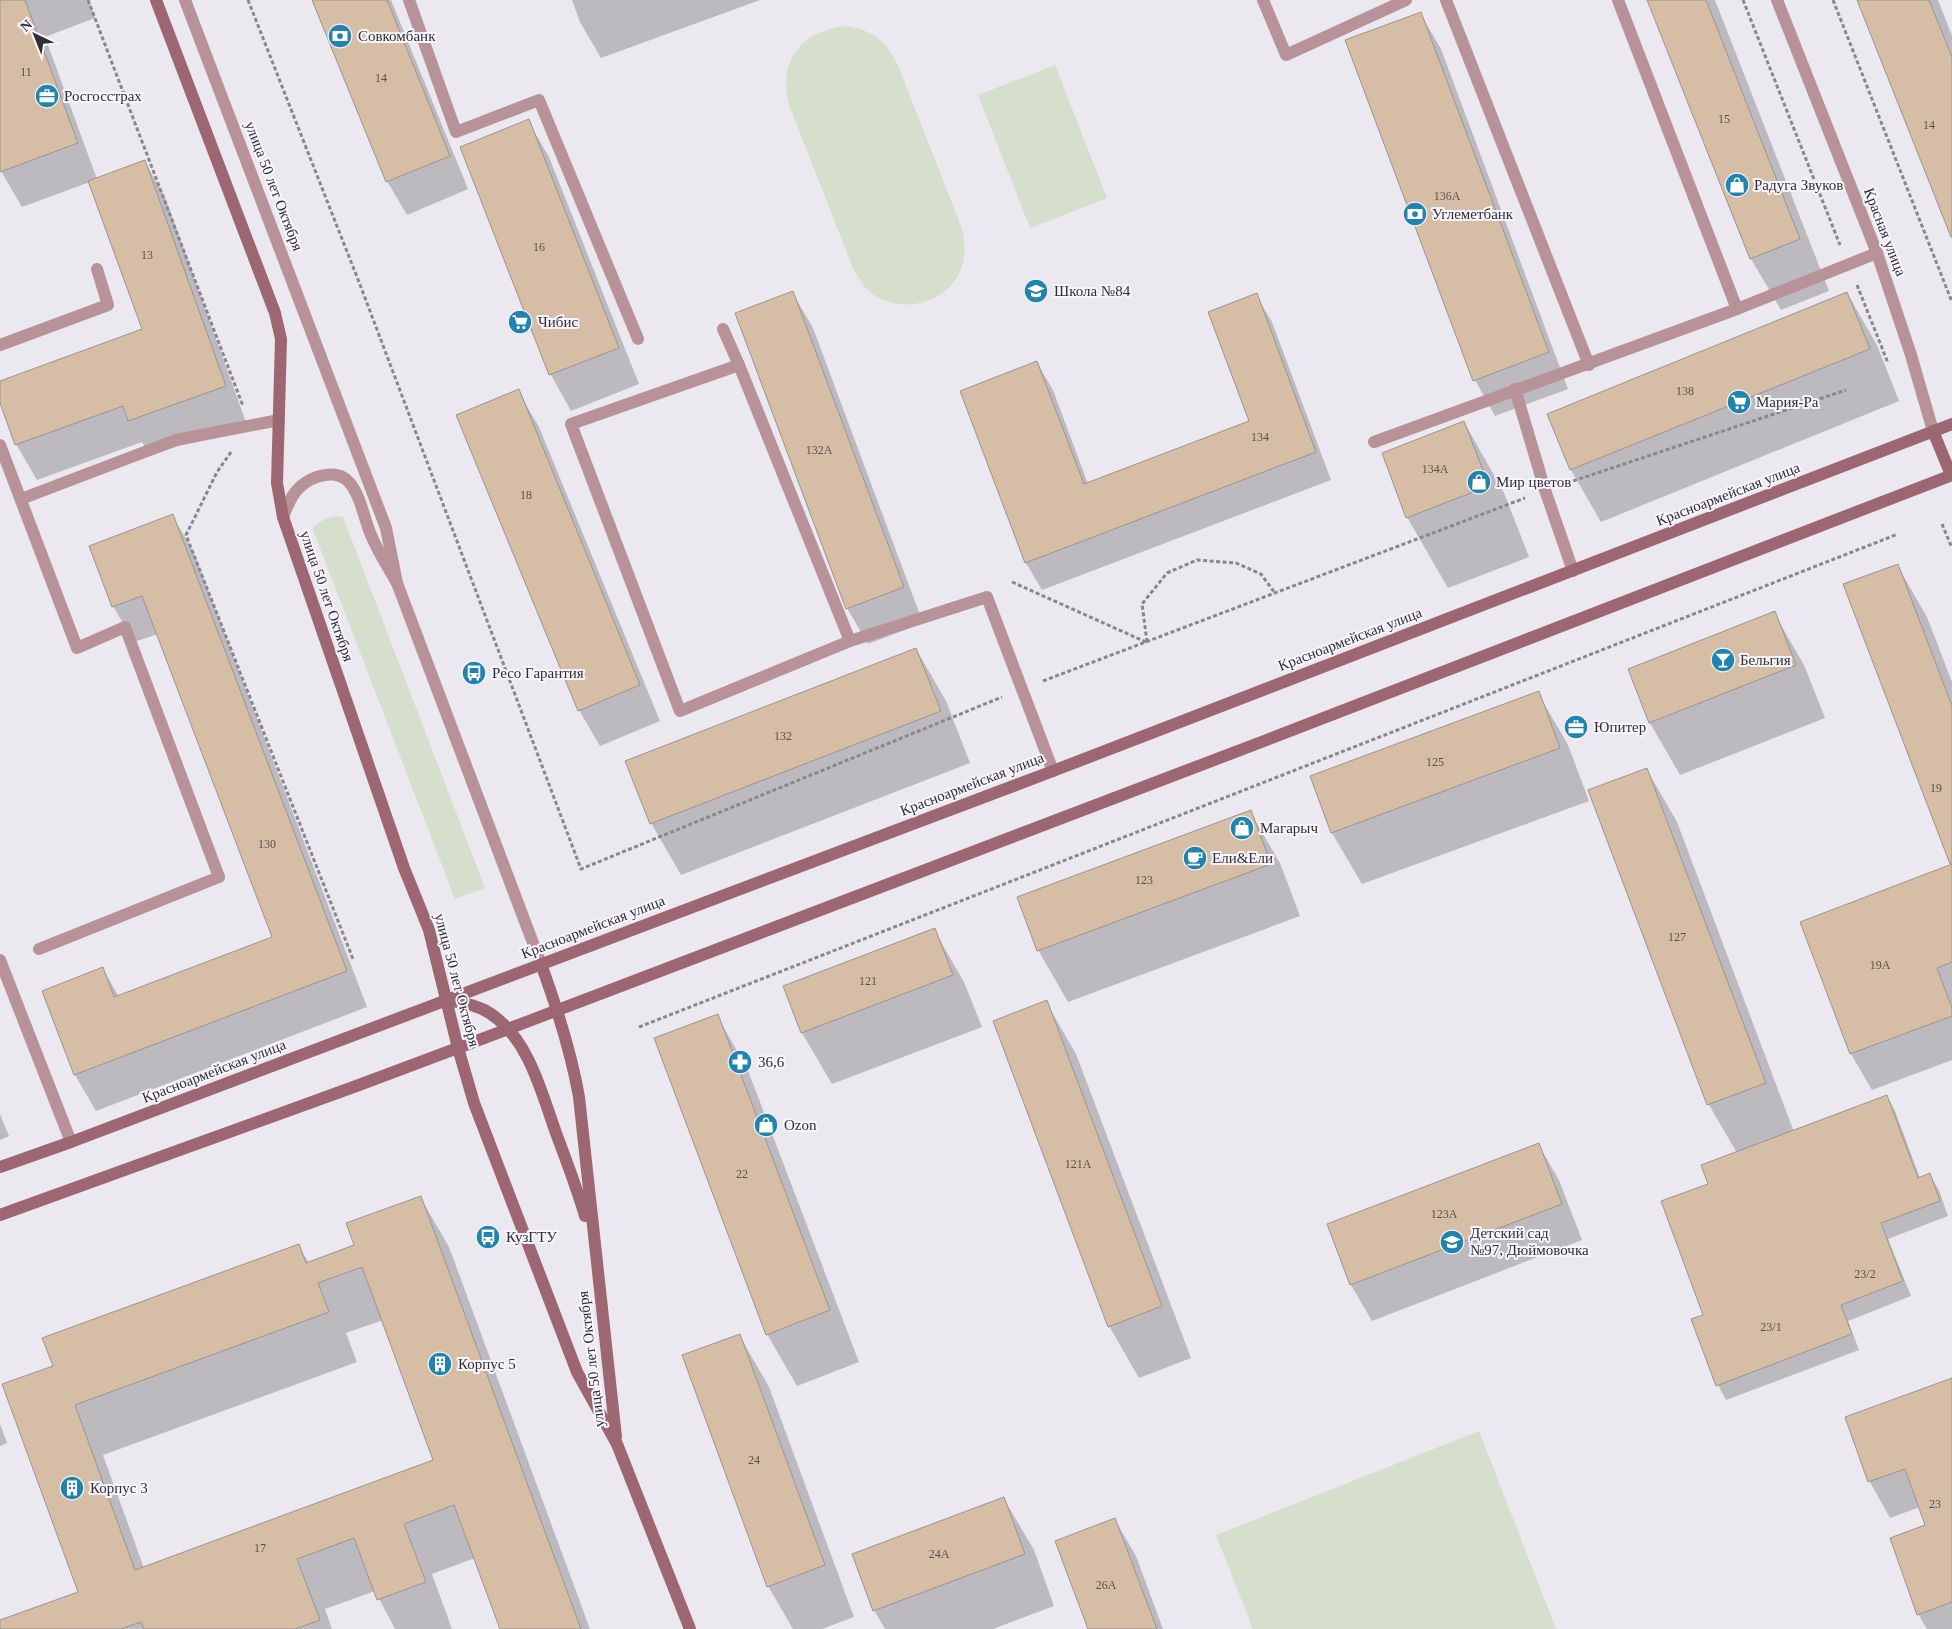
<svg xmlns="http://www.w3.org/2000/svg" width="1952" height="1629" font-family="Georgia,serif">
	<style>
		.green { fill: #d5dfcc }
		.shadow { fill: #0003; fill-rule: evenodd }
		.building { fill: #d6bda6; stroke: #9a948e; fill-rule: evenodd }
		.lines { fill: none; stroke-linecap: round; stroke-linejoin: round }
		.path { stroke: #89878c; stroke-width: 3; stroke-dasharray: 4 2.5; stroke-linecap: butt }
		.lane { stroke: #b79299; stroke-width: 12 }
		.street { stroke: #b79299; stroke-width: 12 }
		.secondary { stroke: #9c6773; stroke-width: 12 }
		.labels { text-anchor: middle; dominant-baseline: central; stroke-width: 4; stroke-linejoin: round; paint-order: stroke }
		.number-label { font-size: 12px; fill: #59524e }
		.poi-label { font-size: 15px; fill: #2f2e31; stroke: #f8f5fd; text-anchor: start }
		.street-label { font-size: 15px; fill: #2f2e31; stroke: #f8f5fd }
	</style>
	<rect width="100%" height="100%" fill="#ebe8ef"/>
	<g class="green">
		<path d="M 847,26 C 873,31 884,39 897,63 L 961,226 C 964,237 965,246 964,257 C 958,299 909,317 874,295 C 864,289 859,278 853,268 L 789,105 C 778,60 801,30 847,26 Z"/>
		<polygon points="1055,65 1107,198 1030,228 978,95"/>
		<polygon points="338,516 343,517 485,888 455,899 313,530 314,526 327,518"/>
		<polygon points="1479,1431 1556,1629 1253,1629 1216,1535"/>
	</g>
	<g class="shadow">
		<polygon points="0,0 89,0 95,18 45,37 97,179 144,161 165,197 246,422 150,456 142,442 37,480 16,444 0,399 0,382 144,330 90,182 22,207 1,171"/>
		<polygon points="314,0 391,0 468,189 407,215 387,181"/>
		<polygon points="572,0 760,0 601,58 580,22"/>
		<polygon points="1649,0 1715,0 1829,291 1781,310 1751,259"/>
		<polygon points="1858,0 1938,0 1952,36 1952,225"/>
		<polygon points="1420,13 1441,49 1568,389 1495,416 1475,380"/>
		<polygon points="528,121 549,157 639,384 571,411 551,375 461,147"/>
		<polygon points="792,292 813,328 923,623 868,644 847,608"/>
		<polygon points="1847,293 1877,345 1899,401 1601,522 1571,470 1549,415"/>
		<polygon points="1256,295 1272,322 1331,480 1042,590 1026,563 1037,363 1053,390 1088,484 1251,422"/>
		<polygon points="518,391 539,427 660,721 600,746 579,710"/>
		<polygon points="1464,422 1504,493 1529,557 1448,588 1407,517"/>
		<polygon points="172,515 193,551 367,1007 96,1111 75,1075 103,969 119,997 273,938 158,634 134,642 113,606"/>
		<polygon points="1897,565 1927,617 1952,682 1952,867 1845,584"/>
		<polygon points="1774,613 1804,665 1825,718 1680,775 1650,723 1629,670"/>
		<polygon points="916,649 946,701 970,763 681,875 651,823"/>
		<polygon points="1538,693 1568,745 1589,801 1362,884 1332,833"/>
		<polygon points="1647,770 1677,822 1794,1132 1887,1096 1895,1111 1920,1178 1930,1175 1939,1190 1948,1216 1888,1239 1911,1296 1848,1321 1859,1350 1726,1400 1718,1385 1704,1316 1710,1185 1737,1153 1709,1105 1590,791"/>
		<polygon points="1250,812 1280,863 1300,916 1068,1002 1038,950"/>
		<polygon points="1801,923 1952,946 1952,1060 1872,1090 1851,1054"/>
		<polygon points="934,930 964,982 982,1027 832,1084 802,1033"/>
		<polygon points="1046,1002 1076,1054 1191,1358 1139,1378 1109,1326"/>
		<polygon points="717,1016 747,1068 859,1362 797,1386 767,1334"/>
		<polygon points="0,1114 9,1136 0,1140"/>
		<polygon points="1538,1144 1559,1180 1582,1240 1372,1321 1351,1285"/>
		<path d="M 420,1197 L 449,1247 L 590,1629 L 501,1629 L 475,1558 L 432,1574 L 452,1629 L 395,1629 L 375,1591 L 325,1609 L 332,1629 L 0,1629 L 0,1622 L 79,1592 L 54,1366 L 298,1246 L 309,1263 L 356,1246 ZM 383,1320 L 435,1461 L 144,1568 L 103,1455 L 357,1362 L 346,1333 Z"/>
		<polygon points="739,1335 769,1387 854,1617 822,1629 793,1629 768,1586"/>
		<polygon points="1952,1379 1952,1629 1927,1629 1918,1614 1927,1526 1920,1507 1890,1518 1870,1482 1846,1418"/>
		<polygon points="0,1424 7,1443 0,1446"/>
		<polygon points="1004,1499 1034,1550 1054,1606 993,1629 885,1629 874,1610"/>
		<polygon points="1115,1520 1136,1556 1163,1629 1089,1629"/>
	</g>
	<g class="building">
		<polygon points="0,0 25,0 78,143 0,172"/>
		<polygon points="312,0 387,0 450,156 386,182"/>
		<polygon points="1647,0 1706,0 1800,239 1750,259"/>
		<polygon points="1857,0 1929,0 1952,57 1952,237 1951,237"/>
		<polygon points="1421,12 1549,352 1473,381 1345,40"/>
		<polygon points="529,119 619,348 549,375 460,147"/>
		<polygon points="145,160 226,386 128,421 123,406 15,445 0,403 0,381 142,329 88,181"/>
		<polygon points="793,291 904,587 846,609 735,313"/>
		<polygon points="1847,292 1870,349 1570,470 1547,414"/>
		<polygon points="1257,293 1316,452 1025,563 960,391 1037,361 1084,484 1249,421 1208,312"/>
		<polygon points="519,389 640,685 578,711 456,415"/>
		<polygon points="1464,421 1489,486 1406,518 1382,453"/>
		<polygon points="173,514 347,971 74,1075 42,991 103,967 114,997 272,937 142,596 112,607 89,546"/>
		<polygon points="1898,564 1952,706 1952,864 1950,864 1843,584"/>
		<polygon points="1775,611 1796,665 1649,723 1628,669"/>
		<polygon points="916,648 941,711 650,824 625,761"/>
		<polygon points="1539,691 1560,748 1331,833 1310,776"/>
		<polygon points="1647,768 1766,1083 1707,1105 1588,790"/>
		<polygon points="1251,810 1271,864 1037,951 1017,897"/>
		<polygon points="1952,864 1952,962 1937,968 1952,1008 1952,1016 1850,1054 1800,922"/>
		<polygon points="935,928 953,975 801,1033 783,986"/>
		<polygon points="1047,1000 1162,1306 1108,1327 993,1021"/>
		<polygon points="718,1014 830,1310 766,1335 654,1038"/>
		<polygon points="1887,1095 1918,1178 1930,1173 1940,1201 1881,1223 1903,1281 1841,1305 1852,1334 1716,1386 1691,1319 1703,1315 1661,1201 1708,1184 1701,1165"/>
		<polygon points="1539,1143 1562,1204 1350,1285 1327,1224"/>
		<path d="M 421,1196 L 581,1629 L 500,1629 L 454,1505 L 404,1524 L 426,1582 L 377,1600 L 354,1538 L 297,1559 L 320,1620 L 295,1629 L 144,1629 L 141,1622 L 121,1629 L 0,1629 L 0,1620 L 78,1592 L 2,1384 L 53,1366 L 42,1338 L 299,1244 L 306,1263 L 354,1245 L 346,1223 ZM 362,1267 L 433,1460 L 135,1570 L 75,1405 L 329,1312 L 318,1283 Z"/>
		<polygon points="740,1334 825,1565 767,1587 682,1355"/>
		<polygon points="1952,1378 1952,1602 1917,1615 1890,1538 1925,1525 1905,1469 1868,1482 1845,1417"/>
		<polygon points="1004,1497 1025,1554 873,1611 852,1554"/>
		<polygon points="1115,1518 1157,1629 1088,1629 1055,1541"/>
	</g>
	<g class="lines">
		<g class="path">
			<polyline points="88,0 243,406"/>
			<polyline points="248,0 359,282 581,869 1002,697"/>
			<polyline points="1743,0 1840,245"/>
			<polyline points="1833,0 1952,302"/>
			<polyline points="1857,285 1888,363"/>
			<polyline points="231,452 217,472 186,535 353,959"/>
			<polyline points="1567,483 1846,390"/>
			<polyline points="1942,524 1952,548"/>
			<polyline points="1012,582 1146,642"/>
			<polyline points="1147,642 1142,604 1167,573 1197,560 1236,563 1261,574 1275,593"/>
			<polyline points="1043,681 1525,498"/>
			<polyline points="639,1027 1898,534"/>
		</g>
		<g class="lane">
			<polyline points="409,0 456,132 539,100 638,339"/>
			<polyline points="1263,0 1286,55 1406,0"/>
			<polyline points="1446,0 1589,365"/>
			<polyline points="1618,0 1737,309"/>
			<polyline points="723,329 739,365 850,641"/>
			<polyline points="0,345 108,305 97,269"/>
			<polyline points="739,365 571,424 680,711 850,641 987,597 1053,771"/>
			<polyline points="1515,389 1545,490 1573,571"/>
			<polyline points="1374,442 1737,309 1877,253"/>
			<polyline points="0,445 77,648 125,627 219,877 39,949"/>
			<polyline points="21,499 176,440 279,420"/>
			<polyline points="0,960 71,1142"/>
		</g>
		<g class="street">
			<polyline points="185,0 386,528 397,583"/>
			<polyline points="1777,0 1877,253 1911,355 1933,431"/>
			<path d="M 283,517 C 287,507 291,495 300,487 C 312,476 336,468 349,482 C 361,496 364,519 371,535 C 378,552 388,567 397,583 L 541,964"/>
		</g>
		<g class="secondary">
			<polyline points="156,0 275,313 281,339 277,483 283,517 404,868 429,930 458,1048 474,1103 577,1372 617,1444 690,1629"/>
			<polyline points="1933,431 1951,475"/>
			<path d="M 541,964 C 557,1008 571,1051 579,1097 L 616,1437"/>
			<path d="M 447,1000 C 462,1003 478,1005 491,1014 C 529,1040 541,1091 556,1133 C 566,1160 577,1188 585,1216"/>
			<polyline points="0,1167 71,1142 1053,771 1952,424"/>
			<polyline points="0,1215 359,1085 508,1029 1264,741 1952,475"/>
		</g>
	</g>
	<defs>
		<g id="bank-disc" transform="scale(1.25)"><circle r="9.5" fill="#2084ae" stroke="#f8f5fd"/><path d="M-6-4H6V4H-6ZM0-2.3a2.3 2.3 0 1 0 0 4.6a2.3 2.3 0 1 0 0-4.6Z" fill="#fff"/></g>
		<g id="office-disc" transform="scale(1.25)"><circle r="9.5" fill="#2084ae" stroke="#f8f5fd"/><path d="M-6-3h4V-5.5h4V-3h4V5H-6ZM-1-4.5V-3h2v-1.5ZM-6 0V1H6V0Z" fill="#fff"/></g>
		<g id="shop-disc" transform="scale(1.25)"><circle r="9.5" fill="#2084ae" stroke="#f8f5fd"/><path d="M-5-2.5h2.3a2.7 3.5 0 0 1 5.4 0H5L5.5 6h-11ZM-1.5-2.5h3a1.5 2.3 0 0 0-3 0Z" fill="#fff"/></g>
		<g id="school-disc" transform="scale(1.25)"><circle r="9.5" fill="#2084ae" stroke="#f8f5fd"/><path d="M0-5L7-2L0 1L-7-2ZM-4 1L0 2.5L4 1V4Q0 6-4 4Z" fill="#fff"/></g>
		<g id="supermarket-disc" transform="scale(1.25)"><circle r="9.5" fill="#2084ae" stroke="#f8f5fd"/><path d="M-6-5.5h2.5l.6 2H6L4.5 2H-2.5L-4.4-4H-6ZM-1.5 3.2a1.3 1.3 0 1 0 .1 0ZM3 3.2a1.3 1.3 0 1 0 .1 0Z" fill="#fff"/></g>
		<g id="bar-disc" transform="scale(1.25)"><circle r="9.5" fill="#2084ae" stroke="#f8f5fd"/><path d="M-6-5H6L.8 .8V4.5H3.5V6h-7V4.5H-.8V.8Z" fill="#fff"/></g>
		<g id="bus-disc" transform="scale(1.25)"><circle r="9.5" fill="#2084ae" stroke="#f8f5fd"/><path d="M-5-6H5V4H4V6H2V4H-2V6H-4V4H-5ZM-3.5-4V0h7V-4ZM-3.5 1.2v1.5H-2V1.2ZM2 1.2v1.5H3.5V1.2Z" fill="#fff"/></g>
		<g id="cafe-disc" transform="scale(1.25)"><circle r="9.5" fill="#2084ae" stroke="#f8f5fd"/><path d="M-5.5-4.5H6V0H3Q3 3.5 0 3.5H-2.5Q-5.5 3.5-5.5 0ZM3-3.2v2h1.7v-2ZM-6 4.5H4V6H-6Z" fill="#fff"/></g>
		<g id="pharmacy-disc" transform="scale(1.25)"><circle r="9.5" fill="#2084ae" stroke="#f8f5fd"/><path d="M-2-6h4v4h4v4h-4v4h-4v-4h-4v-4h4Z" fill="#fff"/></g>
		<g id="building-disc" transform="scale(1.25)"><circle r="9.5" fill="#2084ae" stroke="#f8f5fd"/><path d="M-4-6H4V6H1V3H-1V6H-4ZM-2.5-4.3h1.7v1.8h-1.7ZM.8-4.3h1.7v1.8H.8ZM-2.5-1h1.7V.8h-1.7ZM.8-1h1.7V.8H.8Z" fill="#fff"/></g>
	</defs>
	<g fill-rule="evenodd">
		<use href="#bank-disc" x="340" y="36"/>
		<use href="#office-disc" x="47" y="96"/>
		<use href="#shop-disc" x="1737" y="185"/>
		<use href="#bank-disc" x="1415" y="214"/>
		<use href="#school-disc" x="1036" y="291"/>
		<use href="#supermarket-disc" x="520" y="322"/>
		<use href="#supermarket-disc" x="1739" y="402"/>
		<use href="#shop-disc" x="1479" y="482"/>
		<use href="#bar-disc" x="1723" y="660"/>
		<use href="#bus-disc" x="474" y="673"/>
		<use href="#office-disc" x="1576" y="727"/>
		<use href="#shop-disc" x="1242" y="828"/>
		<use href="#cafe-disc" x="1195" y="858"/>
		<use href="#pharmacy-disc" x="740" y="1062"/>
		<use href="#shop-disc" x="766" y="1125"/>
		<use href="#bus-disc" x="488" y="1237"/>
		<use href="#school-disc" x="1452" y="1242"/>
		<use href="#building-disc" x="440" y="1364"/>
		<use href="#building-disc" x="72" y="1488"/>
	</g>
	<g class="labels">
		<g class="number-label">
			<text x="26" y="72">11</text>
			<text x="381" y="78">14</text>
			<text x="1724" y="119">15</text>
			<text x="1929" y="125">14</text>
			<text x="1447" y="196">136А</text>
			<text x="539" y="247">16</text>
			<text x="147" y="255">13</text>
			<text x="1685" y="391">138</text>
			<text x="1260" y="437">134</text>
			<text x="819" y="450">132А</text>
			<text x="1435" y="469">134А</text>
			<text x="526" y="495">18</text>
			<text x="783" y="736">132</text>
			<text x="1435" y="762">125</text>
			<text x="1936" y="788">19</text>
			<text x="267" y="844">130</text>
			<text x="1144" y="880">123</text>
			<text x="1677" y="937">127</text>
			<text x="1880" y="965">19А</text>
			<text x="868" y="981">121</text>
			<text x="1078" y="1164">121А</text>
			<text x="742" y="1174">22</text>
			<text x="1444" y="1214">123А</text>
			<text x="1865" y="1274">23/2</text>
			<text x="1771" y="1327">23/1</text>
			<text x="754" y="1460">24</text>
			<text x="1935" y="1504">23</text>
			<text x="260" y="1548">17</text>
			<text x="939" y="1554">24А</text>
			<text x="1106" y="1585">26А</text>
		</g>
		<g class="poi-label">
			<text x="358" y="36">Совкомбанк</text>
			<text x="64" y="96">Росгосстрах</text>
			<text x="1754" y="185">Радуга Звуков</text>
			<text x="1432" y="214">Углеметбанк</text>
			<text x="1054" y="291">Школа №84</text>
			<text x="538" y="322">Чибис</text>
			<text x="1756" y="402">Мария-Ра</text>
			<text x="1496" y="482">Мир цветов</text>
			<text x="1740" y="660">Бельгия</text>
			<text x="492" y="673">Ресо Гарантия</text>
			<text x="1594" y="727">Юпитер</text>
			<text x="1260" y="828">Магарыч</text>
			<text x="1212" y="858">Ели&amp;Ели</text>
			<text x="758" y="1062">36,6</text>
			<text x="784" y="1125">Ozon</text>
			<text x="1470" y="1233">Детский сад<tspan x="1470" dy="17">№97, Дюймовочка</tspan></text>
			<text x="506" y="1237">КузГТУ</text>
			<text x="458" y="1364">Корпус 5</text>
			<text x="90" y="1488">Корпус 3</text>
		</g>
		<g class="street-label">
			<text transform="translate(274 186) rotate(69)">улица 50 лет Октября</text>
			<text transform="translate(1885 232) rotate(69)">Красная улица</text>
			<text transform="translate(1728 494) rotate(-21)">Красноармейская улица</text>
			<text transform="translate(327 596) rotate(71)">улица 50 лет Октября</text>
			<text transform="translate(1350 639) rotate(-21)">Красноармейская улица</text>
			<text transform="translate(972 784) rotate(-21)">Красноармейская улица</text>
			<text transform="translate(593 927) rotate(-21)">Красноармейская улица</text>
			<text transform="translate(457 980) rotate(75)">улица 50 лет Октября</text>
			<text transform="translate(214 1071) rotate(-21)">Красноармейская улица</text>
			<text transform="translate(591 1359) rotate(-97)">улица 50 лет Октября</text>
		</g>
	</g>
	<g transform="translate(35 35) rotate(317)" stroke="#f8f5fd" stroke-width="4" paint-order="stroke">
	<path d="M0-4L9 19L0 12L-9 19Z" fill="#2f2e31"/>
	<text y="-8" font-size="14" font-weight="bold" text-anchor="middle" fill="#2f2e31">N</text>
	</g>
</svg>
